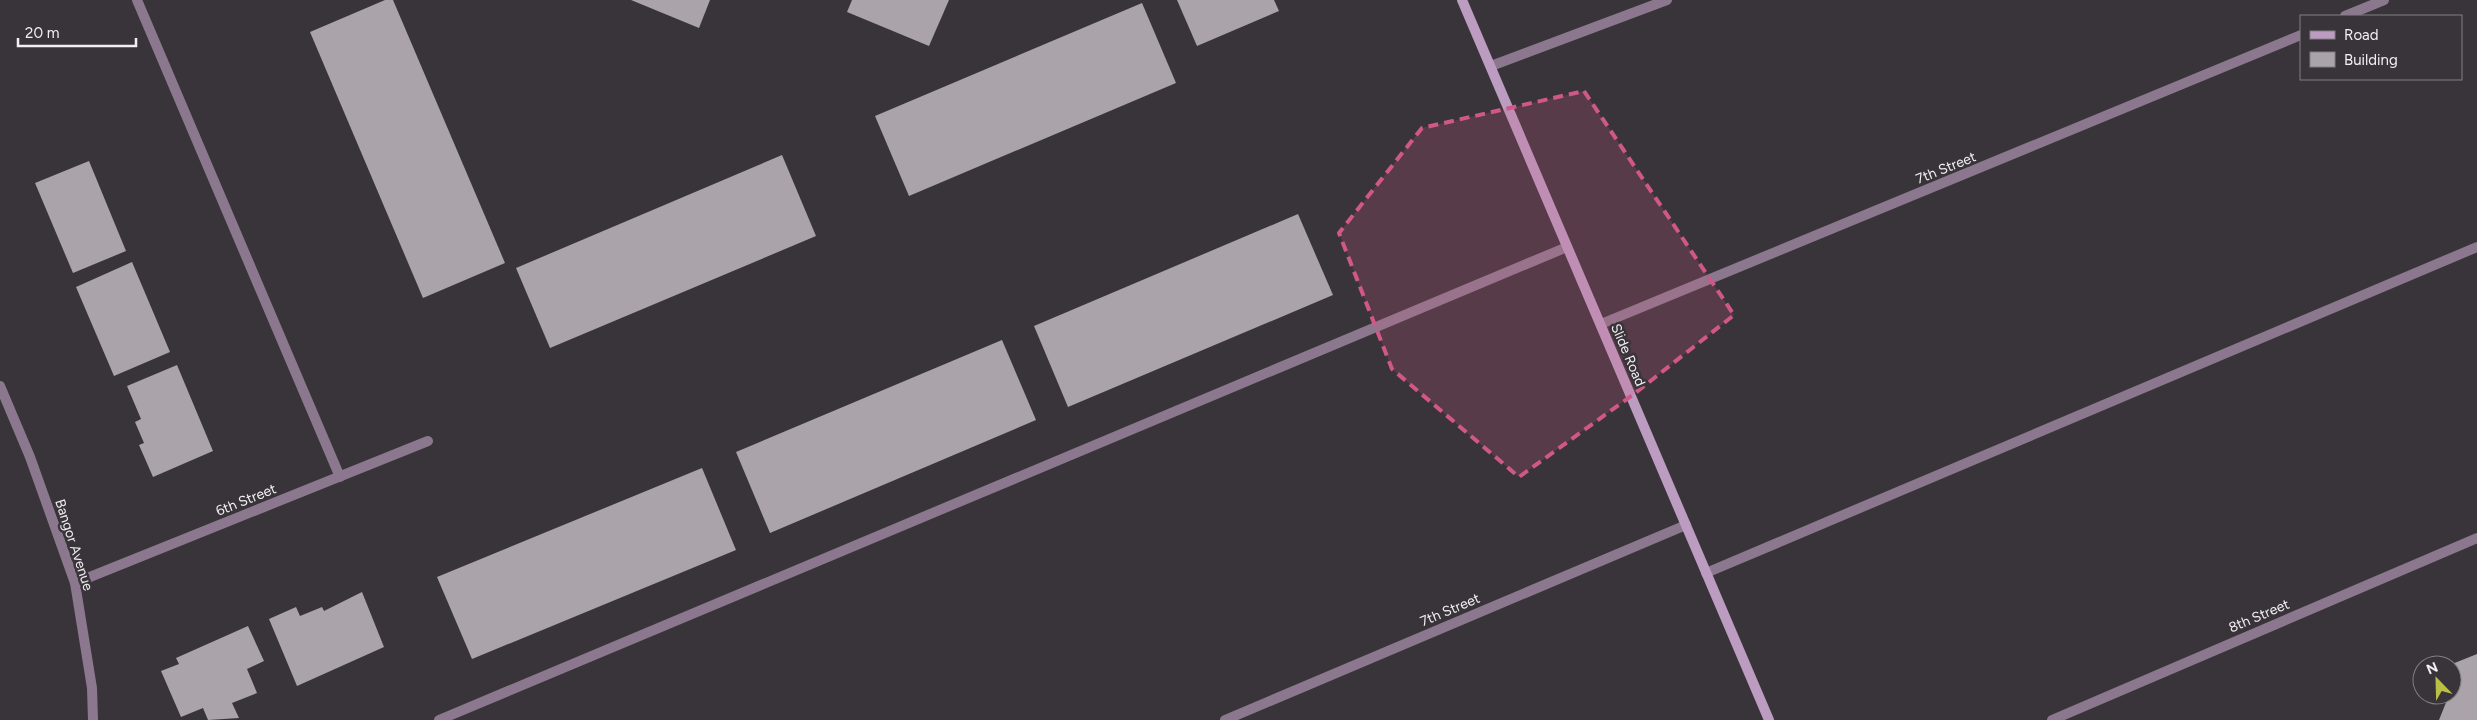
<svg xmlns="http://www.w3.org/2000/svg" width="2477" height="720" font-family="Figtree,sans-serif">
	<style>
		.building { fill: #aaa4aa }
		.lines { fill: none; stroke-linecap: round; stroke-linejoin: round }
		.service { stroke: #8b788e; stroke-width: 10 }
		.minor { stroke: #8b788e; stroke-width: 10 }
		.secondary { stroke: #bc9cc0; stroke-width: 10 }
		.marked { fill: #d05889; fill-opacity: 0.2; stroke: #d05889; stroke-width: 4; stroke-dasharray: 10 6; stroke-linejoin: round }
		.labels { text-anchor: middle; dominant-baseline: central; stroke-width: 5; stroke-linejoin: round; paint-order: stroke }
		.street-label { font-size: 14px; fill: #f2eff3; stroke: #393439 }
	</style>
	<rect width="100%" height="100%" fill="#393439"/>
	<g class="building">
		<polygon points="385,0 393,0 505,263 423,298 310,32"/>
		<polygon points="631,0 710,0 699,28"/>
		<polygon points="852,0 949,0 929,46 847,12"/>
		<polygon points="1177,0 1274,0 1279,11 1197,46"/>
		<polygon points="1142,3 1176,83 909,196 875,116"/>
		<polygon points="782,155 816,236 550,348 516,268"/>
		<polygon points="89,161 126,251 73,273 35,183"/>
		<polygon points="1298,214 1333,295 1068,407 1034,326"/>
		<polygon points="132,262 170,352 114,376 76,287"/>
		<polygon points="1002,340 1036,420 770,533 736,452"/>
		<polygon points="177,365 213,451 153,477 139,445 144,443 135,422 141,419 127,386"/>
		<polygon points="702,468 736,550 472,659 437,577"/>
		<polygon points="362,592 384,647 297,686 269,619 296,607 300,616 322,607 324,611"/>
		<polygon points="248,626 264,661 247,669 257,693 232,703 239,718 208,720 203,708 181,717 161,671 179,664 176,658"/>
		<polygon points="2477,654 2477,720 2439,720 2449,695 2452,695 2454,683 2452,664"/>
	</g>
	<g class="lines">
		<g class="service">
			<polyline points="137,0 340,477"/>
			<polyline points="1491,66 1667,0"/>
			<polyline points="1706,573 2477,247"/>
			<polyline points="439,720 1567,247"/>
		</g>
		<g class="minor">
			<polyline points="2345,16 2384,0"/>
			<polyline points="1601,324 2301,35"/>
			<polyline points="0,386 30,457 75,583 92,688 93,720"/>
			<polyline points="75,583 428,441"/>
			<polyline points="1225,720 1686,525"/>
			<polyline points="2052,720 2477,538"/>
		</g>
		<polyline class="secondary" points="1462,0 1769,720"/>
	</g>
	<path class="marked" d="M 1584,91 L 1734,315 L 1634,394 L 1519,477 L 1392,369 L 1339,233 L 1422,128 Z"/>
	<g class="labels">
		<g class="street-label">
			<text transform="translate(1946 168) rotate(-22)">7th Street</text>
			<text transform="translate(1628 355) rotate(67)">Slide Road</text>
			<text transform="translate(246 500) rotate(-22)">6th Street</text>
			<text transform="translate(74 545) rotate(72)">Bangor Avenue</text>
			<text transform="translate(1450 610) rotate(-23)">7th Street</text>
			<text transform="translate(2259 616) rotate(-23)">8th Street</text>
		</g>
	</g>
	<rect x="2300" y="15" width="162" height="65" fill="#393439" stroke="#837f83"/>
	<rect x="2310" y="31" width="25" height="8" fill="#bc9cc0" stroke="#837f83"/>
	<text x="2344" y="40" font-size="15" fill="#f2eff3">Road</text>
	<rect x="2310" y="52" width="25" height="15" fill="#aaa4aa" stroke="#837f83"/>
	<text x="2344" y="65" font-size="15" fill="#f2eff3">Building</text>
	<g transform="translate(2437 680) rotate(337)"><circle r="24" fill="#393439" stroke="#837f83"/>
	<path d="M0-4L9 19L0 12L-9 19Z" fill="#bac046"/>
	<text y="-8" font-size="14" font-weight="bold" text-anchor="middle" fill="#f2eff3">N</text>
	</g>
	<path d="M18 38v8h118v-8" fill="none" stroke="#f2eff3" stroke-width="2.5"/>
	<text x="25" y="38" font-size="15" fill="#f2eff3" stroke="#393439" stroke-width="4" paint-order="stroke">20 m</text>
</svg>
